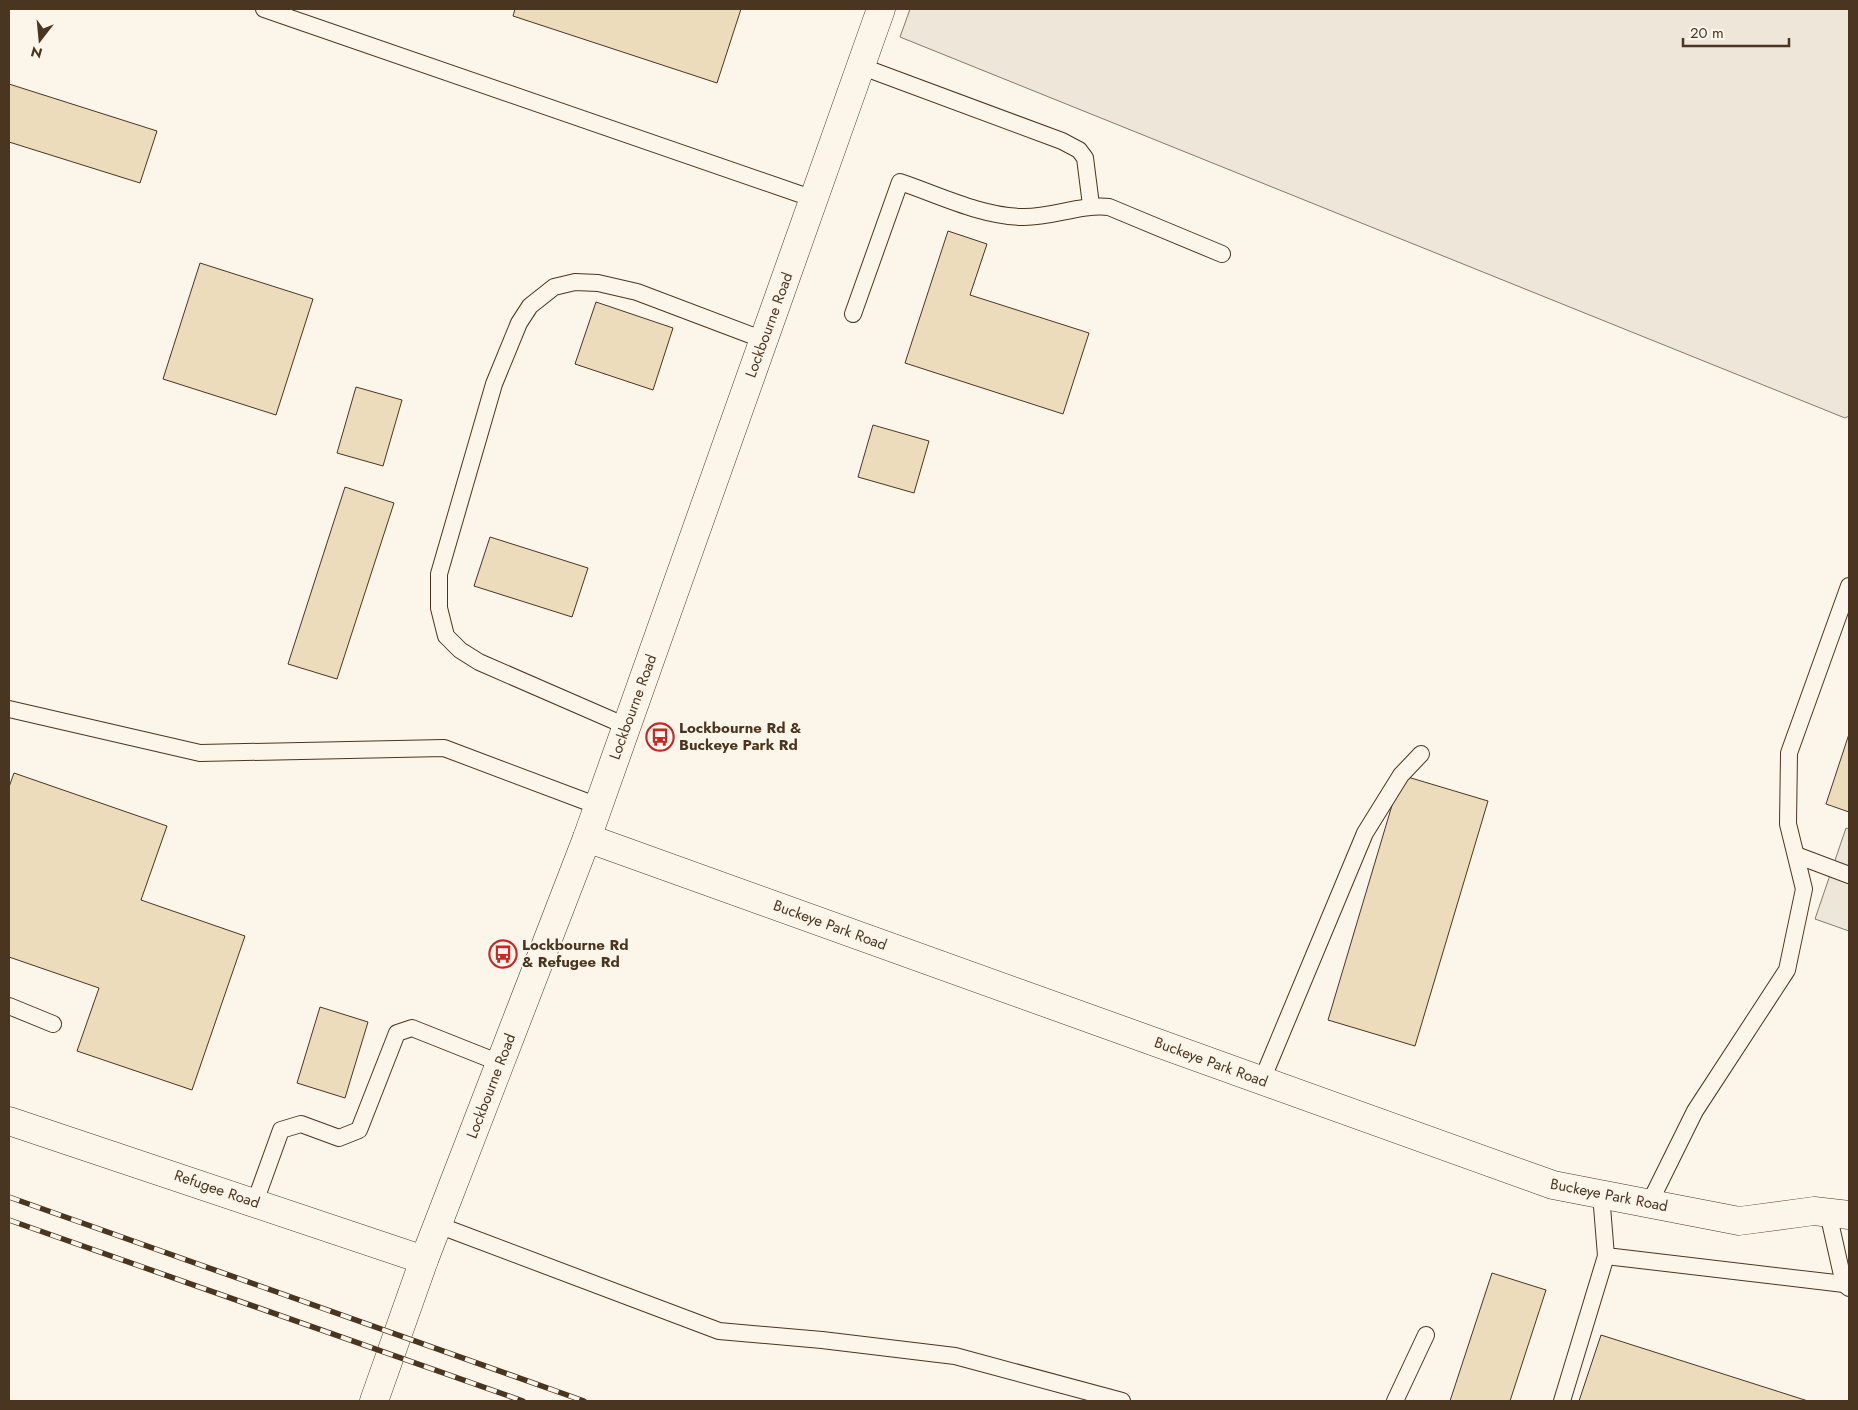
<svg xmlns="http://www.w3.org/2000/svg" width="1858" height="1410" font-family="Jost,sans-serif">
	<style>
		.green { fill: #ede6d9; stroke: #887966 }
		.parking { fill: #ede7d9; stroke: #887966 }
		.building { fill: #ecdcbc; stroke: #4a3520 }
		.lines { fill: none; stroke-linecap: round; stroke-linejoin: round }
		.lane-casing { stroke: #4a3520; stroke-width: 18 }
		.street-casing { stroke: #4a3520; stroke-width: 29 }
		.secondary-casing { stroke: #4a3520; stroke-width: 29 }
		.lane { stroke: #fbf6e9; stroke-width: 16 }
		.street { stroke: #fbf6e9; stroke-width: 28 }
		.secondary { stroke: #fbf6e9; stroke-width: 28 }
		.rail-casing { stroke: #4a3520; stroke-width: 5.5 }
		.rail { stroke: #fbf6e9; stroke-width: 4; stroke-dasharray: 11; stroke-linecap: butt }
		.labels { text-anchor: middle; dominant-baseline: central; stroke-width: 4; stroke-linejoin: round; paint-order: stroke }
		.street-label { font-size: 15px; fill: #4a3520; stroke: #fbf6e9 }
		.poi-label { font-size: 15px; font-weight: bold; fill: #4a3520; stroke: #fbf6e9; text-anchor: start }
	</style>
	<rect width="100%" height="100%" fill="#fbf6e9"/>
	<polygon class="green" points="910,9 1849,9 1849,416 1845,418 900,37"/>
	<polygon class="parking" points="1846,828 1849,829 1849,931 1815,919"/>
	<g class="building">
		<polygon points="515,9 741,9 717,83 513,16"/>
		<polygon points="9,84 157,131 140,183 9,142"/>
		<polygon points="948,231 987,244 970,295 1089,333 1063,414 905,363"/>
		<polygon points="200,263 313,299 276,415 163,379"/>
		<polygon points="596,302 673,328 653,390 575,364"/>
		<polygon points="356,387 402,400 383,466 337,453"/>
		<polygon points="873,425 929,441 914,493 858,477"/>
		<polygon points="345,487 394,503 337,679 288,664"/>
		<polygon points="490,537 588,568 572,617 474,586"/>
		<polygon points="1849,734 1849,812 1826,804"/>
		<polygon points="14,773 167,826 141,900 245,936 192,1090 77,1051 99,988 9,957 9,787"/>
		<polygon points="1401,775 1488,801 1415,1046 1328,1020"/>
		<polygon points="320,1007 368,1022 345,1098 297,1083"/>
		<polygon points="1492,1273 1546,1290 1510,1401 1450,1401"/>
		<polygon points="1601,1335 1808,1401 1579,1401"/>
	</g>
	<g class="lines">
		<g class="lane-casing">
			<g id="lane">
				<polyline points="264,9 814,199"/>
				<polyline points="860,66 1062,141 1079,150 1085,158 1091,205"/>
				<path d="M 853,314 L 900,182 C 939,195 980,216 1022,217 C 1052,218 1079,204 1109,207 L 1222,254"/>
				<polyline points="9,709 200,753 444,748 598,806"/>
				<polyline points="626,726 479,662 460,650 446,636 439,608 439,574 494,384 519,323 530,306 554,287 575,282 598,283 637,292 764,340"/>
				<polyline points="1796,855 1849,875"/>
				<polyline points="9,1006 53,1024"/>
				<polyline points="1262,1080 1365,833 1401,775 1421,754"/>
				<polyline points="1601,1194 1606,1256 1844,1284"/>
				<polyline points="255,1202 281,1130 301,1124 339,1138 359,1130 397,1033 412,1028 500,1063"/>
				<polyline points="1650,1202 1695,1111 1787,970 1804,889 1788,824 1789,753 1849,586"/>
				<polyline points="1828,1213 1844,1284 1849,1288"/>
				<polyline points="438,1225 719,1331 822,1340 955,1356 1122,1401"/>
				<polyline points="1395,1401 1426,1335"/>
				<polyline points="1562,1401 1606,1256"/>
			</g>
		</g>
		<g class="street-casing">
			<polyline id="street" points="587,838 1553,1185 1739,1221 1814,1211 1849,1215"/>
		</g>
		<g class="secondary-casing">
			<g id="secondary">
				<polyline points="9,1121 424,1260"/>
				<polyline points="374,1401 424,1260 587,838 881,9"/>
			</g>
		</g>
		<use href="#lane" class="lane"/>
		<use href="#street" class="street"/>
		<use href="#secondary" class="secondary"/>
		<g class="rail-casing">
			<g id="rail">
				<polyline points="9,1197 584,1401"/>
				<polyline points="9,1220 523,1401"/>
			</g>
		</g>
		<use href="#rail" class="rail"/>
	</g>
	<defs>
		<g id="bus-ring" transform="scale(1.4375)"><circle r="9.5" fill="#fbf6e9" stroke="#c62828" stroke-width="1.5"/><path d="M-5-6H5V4H4V6H2V4H-2V6H-4V4H-5ZM-3.5-4V0h7V-4ZM-3.5 1.2v1.5H-2V1.2ZM2 1.2v1.5H3.5V1.2Z" fill="#c62828"/></g>
	</defs>
	<g fill-rule="evenodd">
		<use href="#bus-ring" x="660" y="737"/>
		<use href="#bus-ring" x="503" y="954"/>
	</g>
	<g class="labels">
		<g class="street-label">
			<text transform="translate(769 325) rotate(-70)">Lockbourne Road</text>
			<text transform="translate(633 707) rotate(-70)">Lockbourne Road</text>
			<text transform="translate(830 925) rotate(20)">Buckeye Park Road</text>
			<text transform="translate(1211 1062) rotate(20)">Buckeye Park Road</text>
			<text transform="translate(491 1086) rotate(-69)">Lockbourne Road</text>
			<text transform="translate(217 1189) rotate(19)">Refugee Road</text>
			<text transform="translate(1609 1195) rotate(11)">Buckeye Park Road</text>
		</g>
		<g class="poi-label">
			<text x="679" y="728">Lockbourne Rd &amp;<tspan x="679" dy="17">Buckeye Park Rd</tspan></text>
			<text x="522" y="945">Lockbourne Rd<tspan x="522" dy="17">&amp; Refugee Rd</tspan></text>
		</g>
	</g>
	<rect width="1858" height="1410" fill="none" stroke="#4a3520" stroke-width="20"/>
	<g transform="translate(40 40) rotate(196)" stroke="#fbf6e9" stroke-width="4" paint-order="stroke">
	<path d="M0-4L9 19L0 12L-9 19Z" fill="#4a3520"/>
	<text y="-8" font-size="14" font-weight="bold" text-anchor="middle" fill="#4a3520">N</text>
	</g>
	<path d="M1683 38v8h106v-8" fill="none" stroke="#4a3520" stroke-width="2.5"/>
	<text x="1690" y="38" font-size="15" fill="#4a3520" stroke="#fbf6e9" stroke-width="4" paint-order="stroke">20 m</text>
</svg>
